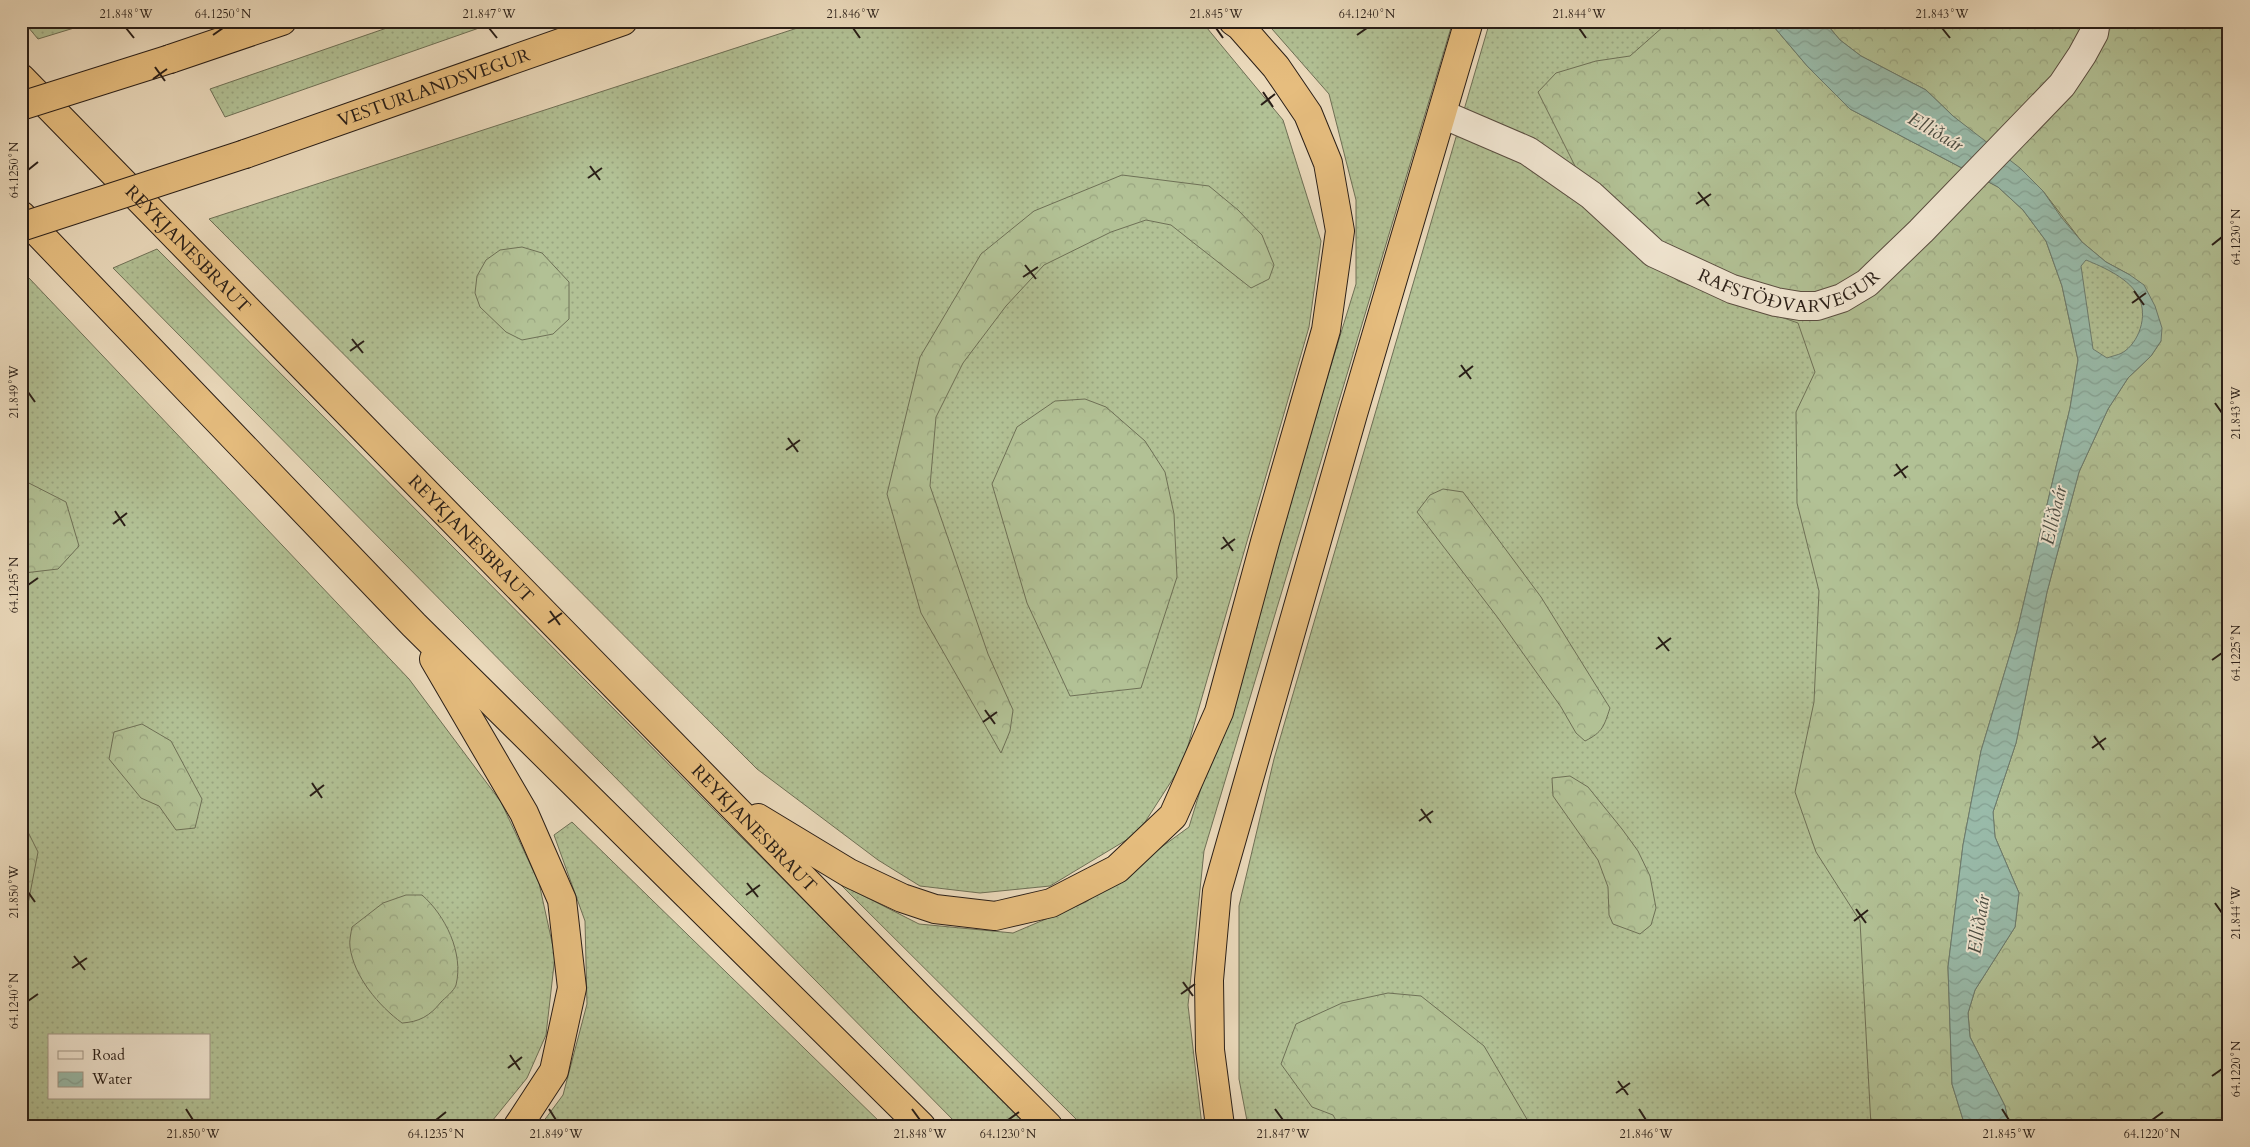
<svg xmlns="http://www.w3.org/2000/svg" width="2250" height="1147" font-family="Cardo,serif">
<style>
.grass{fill:url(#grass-dots);stroke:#6e7056;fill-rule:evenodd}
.forest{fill:url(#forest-crowns);stroke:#6e7056}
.water{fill:url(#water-waves);stroke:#6c7c6f;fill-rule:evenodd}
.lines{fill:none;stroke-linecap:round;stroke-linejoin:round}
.minor-casing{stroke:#5a4d40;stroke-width:30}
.highway-casing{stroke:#291e17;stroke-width:30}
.minor{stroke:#f2e7d3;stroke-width:28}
.highway{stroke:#e6bd7e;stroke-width:28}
.highway-bridge-casing{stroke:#291e17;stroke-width:30;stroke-linecap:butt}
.highway-bridge{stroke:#e6bd7e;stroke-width:28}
.ticks{fill:none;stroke:#291e17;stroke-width:2}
.labels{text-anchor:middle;stroke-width:4;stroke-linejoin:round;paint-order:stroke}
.street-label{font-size:18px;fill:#291e17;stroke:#f2e7d3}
.water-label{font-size:19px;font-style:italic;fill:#4b4d43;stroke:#f2e7d3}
.neatline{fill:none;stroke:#291e17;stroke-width:2}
.ticks-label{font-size:12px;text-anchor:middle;fill:#291e17}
</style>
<defs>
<pattern id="grass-dots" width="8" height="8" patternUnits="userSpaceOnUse" patternTransform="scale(1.25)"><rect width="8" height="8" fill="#b2c195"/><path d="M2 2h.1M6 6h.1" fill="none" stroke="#99a580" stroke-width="1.8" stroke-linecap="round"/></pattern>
<pattern id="forest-crowns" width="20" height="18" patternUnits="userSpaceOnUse" patternTransform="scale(1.25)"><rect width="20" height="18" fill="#b2c195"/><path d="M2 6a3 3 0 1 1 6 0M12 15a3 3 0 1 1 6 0" fill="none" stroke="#99a580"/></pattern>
<pattern id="water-waves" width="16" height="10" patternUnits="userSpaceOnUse" patternTransform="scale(1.25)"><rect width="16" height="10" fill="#9ba"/><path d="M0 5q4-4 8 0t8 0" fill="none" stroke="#84a092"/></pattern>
</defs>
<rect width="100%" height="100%" fill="#ebdabc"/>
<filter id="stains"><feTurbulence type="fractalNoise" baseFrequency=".004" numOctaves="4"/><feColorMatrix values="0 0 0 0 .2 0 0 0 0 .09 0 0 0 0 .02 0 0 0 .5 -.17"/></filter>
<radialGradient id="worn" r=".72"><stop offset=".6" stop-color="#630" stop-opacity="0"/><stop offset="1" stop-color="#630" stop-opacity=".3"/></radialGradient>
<g class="grass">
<path d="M23,21H97L38,39Z"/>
<path d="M407,21H499L225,117L210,89Z"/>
<path d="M819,21H1192L1207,28L1283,120L1321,241L1309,327L1183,763L1138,833L1050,886L980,893L920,886L878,860L757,769L209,219Z"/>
<path d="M1265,21H1453L1204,851L1188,1005L1202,1126H1083L840,884L919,924L1013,933L1086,902L1189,827L1356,284V200L1329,94Z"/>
<path d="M1490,21H2229V1126H1248L1239,1079V906L1274,759Z"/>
<path d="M157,249L1028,1126H959L113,268Z"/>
<path d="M29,278L409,679L501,802L539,883L555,956L546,1035L527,1078L488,1126H21V280ZM49,1036H209V1098H49Z"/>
<path d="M572,822L884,1126H540L563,1095L587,1004L585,921L554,835Z"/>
</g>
<g class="forest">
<path d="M1663,21H1769L1808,67L1850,109L1998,187L2023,210L2046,241L2062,286L2078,360L2070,408L2017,631L1981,751L1963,845L1948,967L1952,1084L1965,1126H1871L1860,921L1816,852L1795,792L1814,702L1819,591L1797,503L1796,412L1815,372L1798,323L1678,281L1600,216L1538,92L1556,73L1596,61L1630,56L1664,26Z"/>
<path d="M1824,21H2229V1126H2009L2005,1106L1970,1037L1968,1013L1975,990L2015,927L2019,893L1995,837L1993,812L2016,743L2047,592L2079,472L2108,409L2128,378L2151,356L2161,341L2130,275L2106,262L2082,242L2043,191L1953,116L1926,90L1861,56L1840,40Z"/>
<path d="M1122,175L1209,186L1238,210L1262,235L1274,265L1269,279L1251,288L1171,225L1146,220L1111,232L1044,265L1006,306L963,363L936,417L930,486L988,654L1013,710L1010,731L1001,753L921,613L887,494L920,357L981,254L1034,211Z"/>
<path d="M522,247L542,253L569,282V319L553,334L522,340L506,332L480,307L475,293L477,276L486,260L500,250Z"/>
<path d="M1085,399L1106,407L1145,441L1165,472L1174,514L1177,577L1141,688L1070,696L1027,603L992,484L1017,427L1055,401Z"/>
<path d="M21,479L66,502L79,546L58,569L24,573L21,571Z"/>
<path d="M1443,489L1463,492L1541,597L1610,708C1604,726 1603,732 1585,741L1576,733L1561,707L1498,618L1417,512L1430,495Z"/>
<path d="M142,724L171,741L202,799L195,828L176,830L159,806L141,798L109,759L114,732Z"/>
<path d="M1570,776L1588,787L1622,829L1638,851L1650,876L1656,908L1651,925L1640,934L1613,924L1609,915L1608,887L1598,860L1553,796L1552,778Z"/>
<path d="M21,818L38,852L28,904L21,907Z"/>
<path d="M406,895H422C445,915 464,953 456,985C454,991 445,998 441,1002C430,1016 419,1022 402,1023C379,1006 354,977 350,947C349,941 351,933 352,927L383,903Z"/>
<path d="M1388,993L1421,996L1484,1046L1528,1121V1126H1339L1333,1115L1312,1107L1281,1064L1296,1024L1342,1003Z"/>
</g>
<path class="water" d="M1769,21H1824L1840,40L1861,56L1926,90L1953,116L2020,168L2043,191L2061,217L2082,242L2106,262L2130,275L2144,285L2155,306L2162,328L2161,341L2151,356L2128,378L2108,409L2079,472L2047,592L2016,743L1993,812L1995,837L2019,893L2015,927L1975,990L1968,1013L1970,1037L2005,1106L2009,1126H1965L1952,1084L1948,967L1963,845L1981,751L2017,631L2070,408L2078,360L2062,286L2046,241L2023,210L1998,187L1850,109L1808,67ZM2086,260C2103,267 2131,279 2139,298C2148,316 2139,343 2122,353C2118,355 2112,356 2107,358L2093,349L2081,266Z"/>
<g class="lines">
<g class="minor-casing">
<g id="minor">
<path id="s1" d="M1442,114L1528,151L1591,195L1654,253L1732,289L1776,302L1800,306H1817L1842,298L1867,283L1921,231L2062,85L2082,55L2094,33L2096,21"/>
</g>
</g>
<g class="highway-casing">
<g id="highway">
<path d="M170,59L282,21"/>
<path id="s2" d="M21,78L923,1001L1048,1126"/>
<path id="s3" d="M245,154L623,21"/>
<path d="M21,215L414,625L921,1126"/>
<path d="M434,659L524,813L562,900L572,988L554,1071L518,1126"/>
<path d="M758,818L849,873L902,898L935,909L995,916L1051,903L1117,869L1173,816L1219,712L1265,542L1326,330L1340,231L1328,163L1308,114L1276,67L1240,26L1233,21"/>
<path d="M1220,1126L1210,1050L1209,980L1217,891L1353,414L1469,21"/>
</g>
</g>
<use href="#minor" class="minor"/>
<use href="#highway" class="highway"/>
<g class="highway-bridge-casing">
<g id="highway-bridge">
<path d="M21,106L170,59"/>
<path d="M21,227L245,154"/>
</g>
</g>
<use href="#highway-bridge" class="highway-bridge"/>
</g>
<path class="ticks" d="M126,28L134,38M489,28L497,38M853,28L860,38M1216,28L1223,38M1579,28L1586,38M1942,28L1950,38M213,35L223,28M1357,35L1367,28M155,67L165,81M153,79L167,69M1263,92L1273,107M1261,105L1275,94M590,166L600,180M28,170L38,162M588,178L602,168M1698,192L1709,206M1696,204L1711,194M2212,245L2222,237M1025,265L1036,279M1023,277L1038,267M2134,291L2144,305M2132,303L2146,293M352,339L363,353M350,351L364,341M1461,365L1471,379M1459,377L1473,366M28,392L35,402M2215,403L2222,413M788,438L798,452M786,450L800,440M1896,464L1906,478M1894,476L1908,466M115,511L125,526M113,524L127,513M1223,537L1233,551M1221,549L1235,539M28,585L38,578M550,611L560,625M548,623L562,613M1658,637L1669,651M1656,649L1671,638M2212,660L2222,653M985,710L995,724M983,722L997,712M2094,736L2104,750M2092,748L2106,738M312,783L322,798M310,796L324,785M1421,809L1431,823M1419,821L1433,811M747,883L758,897M28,892L35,902M746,895L760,885M2215,903L2222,913M1856,909L1866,923M1854,921L1868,910M74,956L85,970M72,968L87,958M1183,982L1193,996M1181,994L1195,984M28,1001L38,994M510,1055L520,1070M508,1068L522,1057M2212,1076L2222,1069M1618,1081L1628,1095M1616,1093L1630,1083M186,1109L193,1120M549,1109L556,1120M912,1109L920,1120M1275,1109L1283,1120M1639,1109L1646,1120M2002,1109L2009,1120M436,1120L446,1112M1008,1120L1019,1112M2152,1120L2163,1112"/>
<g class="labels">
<g class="street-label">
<text dy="6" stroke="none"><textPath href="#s3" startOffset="200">VESTURLANDSVEGUR</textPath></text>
<text dy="6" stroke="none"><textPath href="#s2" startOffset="239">REYKJANESBRAUT</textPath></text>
<text dy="6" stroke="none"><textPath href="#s1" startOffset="402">RAFSTÖÐVARVEGUR</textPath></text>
<text dy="6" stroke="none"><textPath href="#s2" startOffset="644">REYKJANESBRAUT</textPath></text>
<text dy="6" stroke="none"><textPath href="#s2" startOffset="1049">REYKJANESBRAUT</textPath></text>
</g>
<g class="water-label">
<text transform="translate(1936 131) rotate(30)" y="7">Elliðaár</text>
<text transform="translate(2053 515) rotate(-77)" y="7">Elliðaár</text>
<text transform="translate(1978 924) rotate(-81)" y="7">Elliðaár</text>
</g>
</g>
<rect width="2250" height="1147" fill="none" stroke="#ebdabc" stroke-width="55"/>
<rect x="48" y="1034" width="162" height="65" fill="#f2e7d3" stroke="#a29788"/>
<rect x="58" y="1051" width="25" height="8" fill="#f2e7d3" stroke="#a29788"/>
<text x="92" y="1060" font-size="15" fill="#291e17">Road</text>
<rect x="58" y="1072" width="25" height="15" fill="url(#water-waves)" stroke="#a29788"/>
<text x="92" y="1084" font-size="15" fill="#291e17">Water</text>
<rect x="28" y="28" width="2194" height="1092" class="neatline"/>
<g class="ticks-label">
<text x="126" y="18">21.848°W</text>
<text x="223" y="18">64.1250°N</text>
<text x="489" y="18">21.847°W</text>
<text x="853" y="18">21.846°W</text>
<text x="1216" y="18">21.845°W</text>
<text x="1367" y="18">64.1240°N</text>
<text x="1579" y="18">21.844°W</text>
<text x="1942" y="18">21.843°W</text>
<text transform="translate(14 170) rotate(-90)" y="4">64.1250°N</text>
<text transform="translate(2236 237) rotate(-90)" y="4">64.1230°N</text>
<text transform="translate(14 392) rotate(-90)" y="4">21.849°W</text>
<text transform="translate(2236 413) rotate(-90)" y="4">21.843°W</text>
<text transform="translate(14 585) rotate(-90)" y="4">64.1245°N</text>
<text transform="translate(2236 653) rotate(-90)" y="4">64.1225°N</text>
<text transform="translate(14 892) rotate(-90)" y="4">21.850°W</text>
<text transform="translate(2236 913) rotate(-90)" y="4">21.844°W</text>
<text transform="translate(14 1001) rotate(-90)" y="4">64.1240°N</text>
<text transform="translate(2236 1069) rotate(-90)" y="4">64.1220°N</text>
<text x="193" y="1138">21.850°W</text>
<text x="436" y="1138">64.1235°N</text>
<text x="556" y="1138">21.849°W</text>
<text x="920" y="1138">21.848°W</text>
<text x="1008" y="1138">64.1230°N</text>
<text x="1283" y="1138">21.847°W</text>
<text x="1646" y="1138">21.846°W</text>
<text x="2009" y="1138">21.845°W</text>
<text x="2152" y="1138">64.1220°N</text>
</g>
<rect width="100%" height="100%" filter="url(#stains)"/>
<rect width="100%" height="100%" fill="url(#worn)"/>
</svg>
